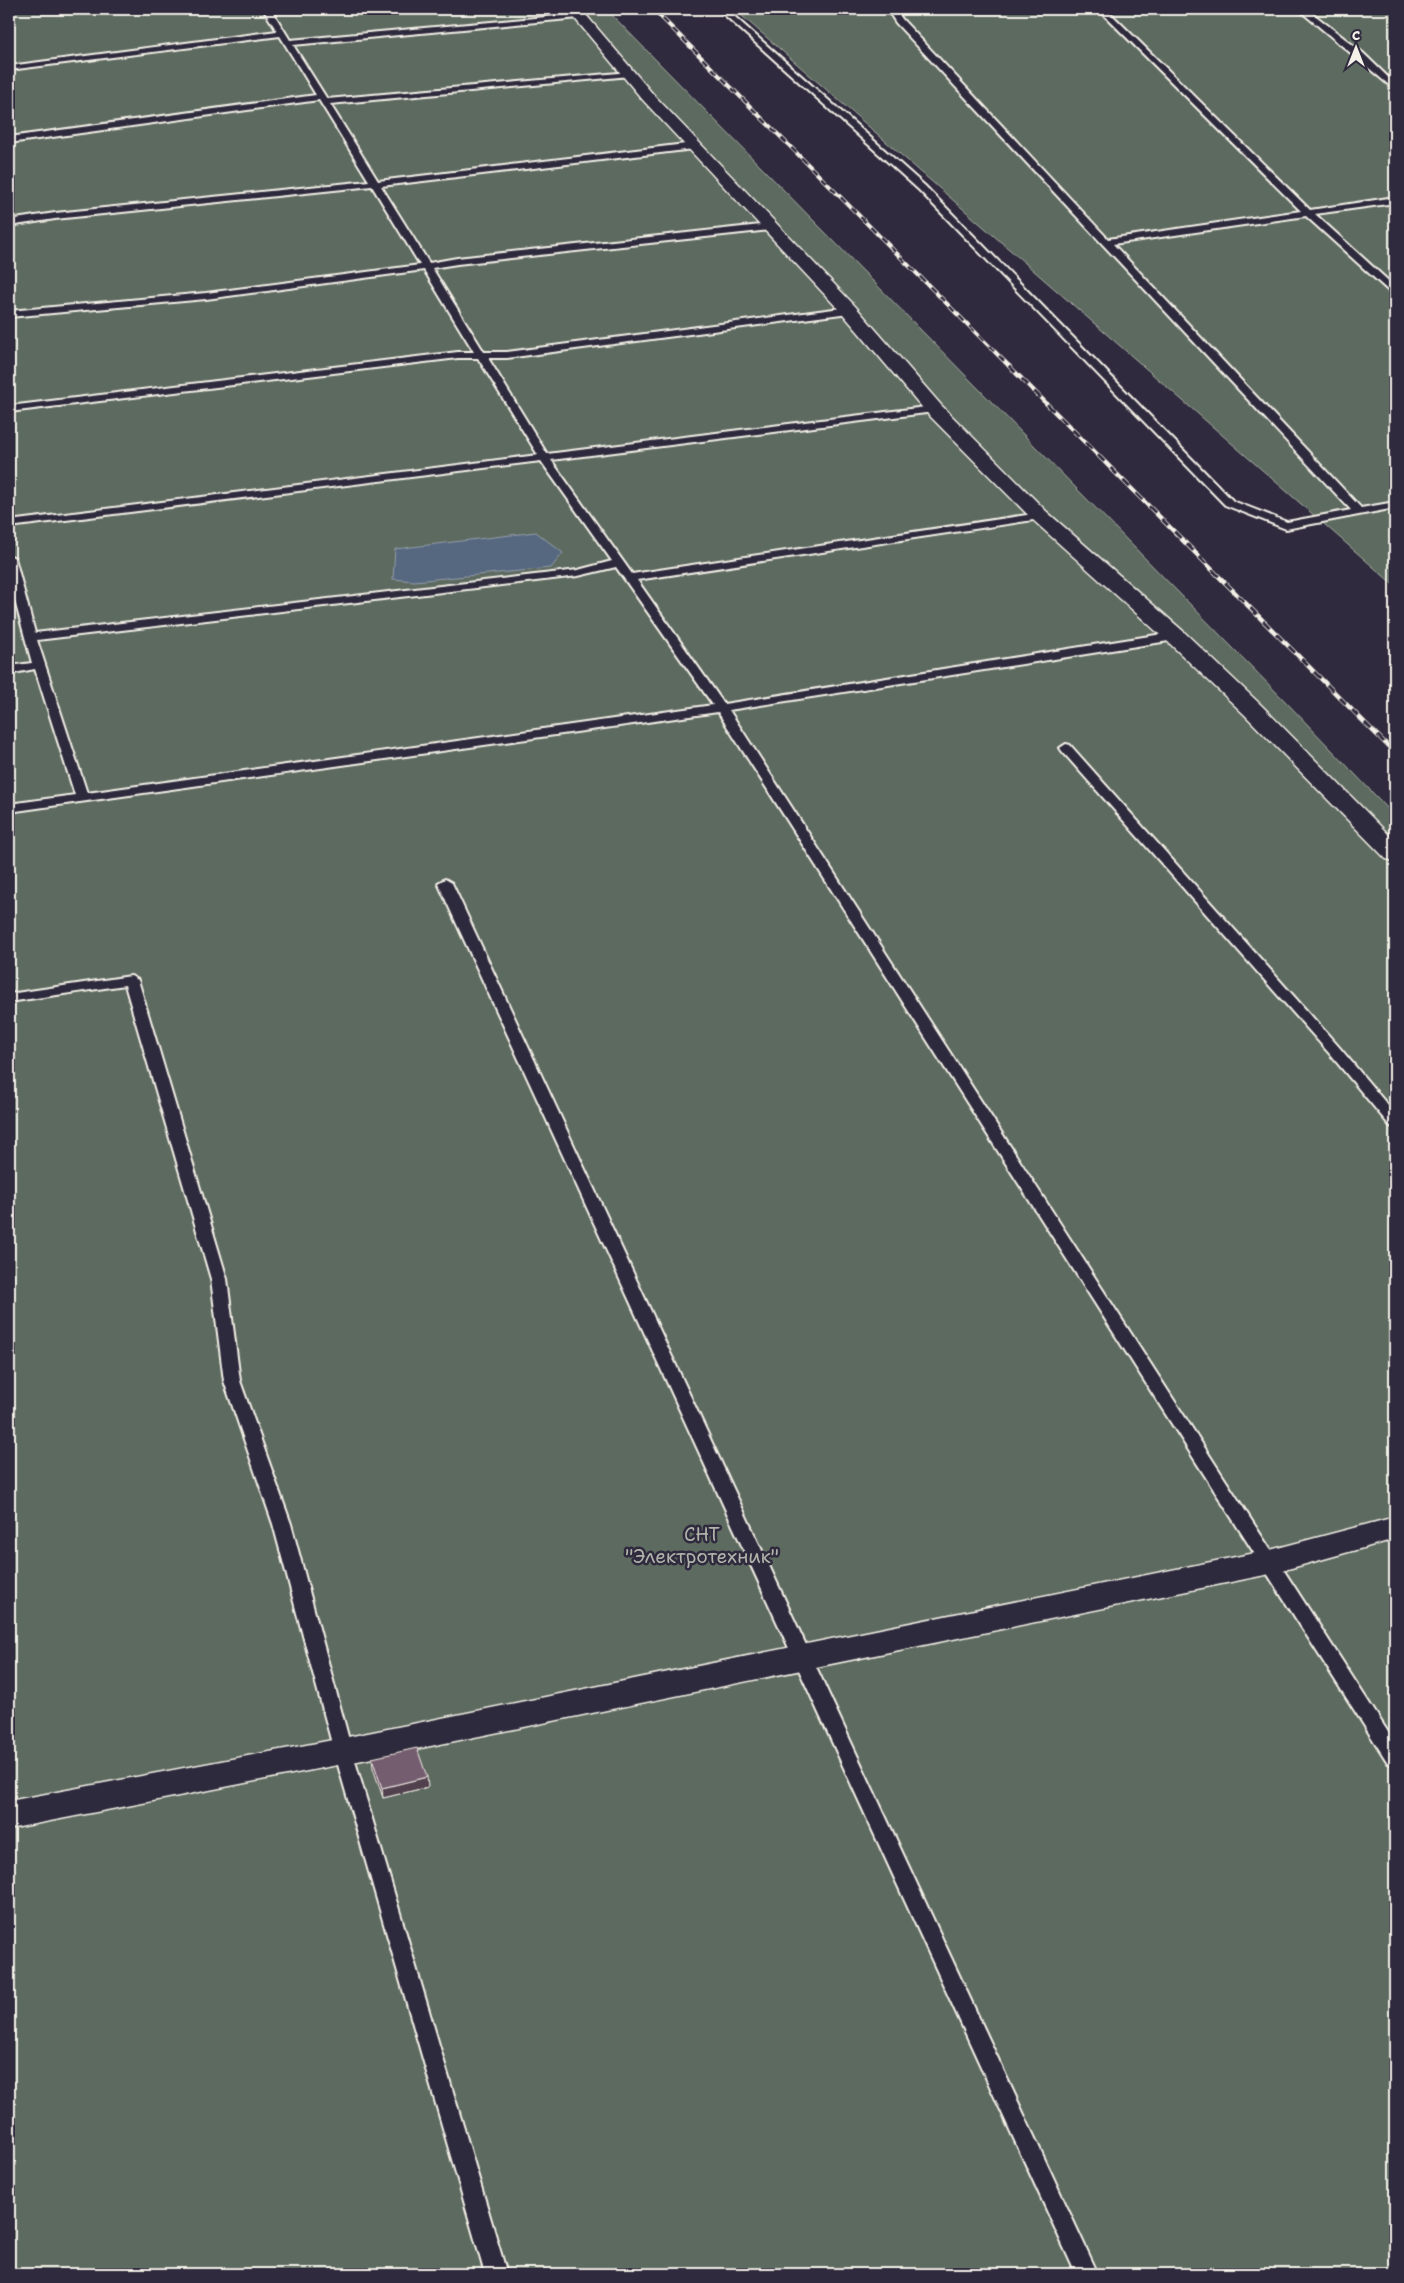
<svg xmlns="http://www.w3.org/2000/svg" width="1404" height="2283" font-family="'Shantell Sans',sans-serif">
<style>
.green{fill:#5d6a60;stroke:#a8aea4}
.water{fill:#556780;stroke:#959eaa}
.lines{fill:none;stroke-linecap:round;stroke-linejoin:round}
.lane-casing{stroke:#f4f1e8;stroke-width:4}
.street-casing{stroke:#f4f1e8;stroke-width:3}
.lane{fill:#2f2a3d;fill-rule:evenodd}
.street{fill:#2f2a3d;fill-rule:evenodd}
.rail-far1-casing{stroke:#f4f1e8;stroke-width:4}
.rail-casing{stroke:#f4f1e8;stroke-width:4.5}
.rail-far1{stroke:#2f2a3d;stroke-width:2.5;stroke-dasharray:7;stroke-linecap:butt}
.rail{stroke:#2f2a3d;stroke-width:3;stroke-dasharray:9;stroke-linecap:butt}
.wall{fill:#645060;stroke:#f4f1e8}
.shaded-wall{fill:#51414e;stroke:#f4f1e8}
.building{fill:#745d70;stroke:#f4f1e8}
.labels{text-anchor:middle;stroke-width:5;stroke-linejoin:round;paint-order:stroke}
.park-label{font-size:19px;fill:#b0b4ab;stroke:#2f2a3d}
</style>
<rect width="100%" height="100%" fill="#2f2a3d"/>
<filter id="ink" filterUnits="userSpaceOnUse"><feTurbulence type="fractalNoise" baseFrequency=".02" numOctaves="2"/><feDisplacementMap in="SourceGraphic" scale="10" xChannelSelector="R" yChannelSelector="G"/><feConvolveMatrix kernelMatrix="1 2 1 2 8 2 1 2 1" color-interpolation-filters="sRGB"/></filter>
<g filter="url(#ink)">
<g class="green">
<path d="M9,9H606L1286,702L1395,816V2274H9Z"/>
<path d="M734,9H1395V586Z"/>
</g>
<path class="water" d="M536,532L563,553L551,568L414,581L393,579L395,549Z"/>
<g class="lines">
<g class="lane-casing">
<g id="lane">
<path d="M263,9H271L290,40L579,14L583,16L579,18L293,45L327,99L630,72L634,74L630,76L330,104L378,181L694,143L698,146L694,149L381,186L429,263L457,258L770,224L775,227L770,230L457,264L432,268L484,352H507L849,307L854,310L849,313L507,358H488L547,454L934,406L939,409L934,412L551,460L632,574L1040,513L1046,516L1040,519L637,580L724,704L1175,632L1181,636L1175,640L729,710L1395,1743V1765L1388,1763L718,712L9,812V804L75,795L35,669L9,674V666L32,663L9,579V555L15,558L35,633L578,570L612,561L541,461L9,527V521L538,455L478,358H458L9,412V406L458,352H474L424,270L206,299L9,317V311L206,293L420,265L372,186L55,219L9,226V220L55,213L369,181L319,100L9,143V137L316,95L280,36L9,70V66L277,31ZM616,567L713,705L87,793L37,640L578,576Z"/>
<path d="M718,9H726L925,186L1233,501L1287,522L1351,510L896,23L887,9H895L902,19L1108,239L1301,211L1098,9H1106L1310,210L1395,197V203L1315,214L1395,287V295L1392,294L1306,216L1113,244L1361,508L1395,502V508L1286,529L1225,505L919,190Z"/>
<path d="M1298,9H1307L1363,53L1395,84V90Z"/>
<path d="M1066,744L1070,745L1339,1047L1395,1114V1127L1390,1126L1329,1053L1062,751L1060,748Z"/>
<path d="M445,879L452,883L1098,2274H1076L438,883Z"/>
<path d="M131,976L138,980L227,1279L240,1381L291,1524L352,1751L507,2274H485L334,1751L273,1524L224,1381L211,1279L125,985L9,1002V994Z"/>
</g>
</g>
<g class="street-casing">
<g id="street">
<path d="M567,9H581L652,93L855,306L941,405L1047,512L1183,631L1261,705L1395,841V861L1386,859L1245,715L1167,641L1033,520L927,413L843,314L642,99Z"/>
<path d="M1395,1517V1539L1270,1574L343,1764L9,1829V1801L343,1738L1270,1550Z"/>
</g>
</g>
<use href="#lane" class="lane"/>
<use href="#street" class="street"/>
<g class="rail-far1-casing">
<path id="rail-far1" d="M653,9L1010,367"/>
</g>
<g class="rail-casing">
<path id="rail" d="M1009,366L1395,753"/>
</g>
<use href="#rail-far1" class="rail-far1"/>
<use href="#rail" class="rail"/>
</g>
<path class="wall" d="M372,1758L428,1787L383,1798L373,1768Z"/>
<path class="shaded-wall" d="M427,1777L428,1787L383,1798L382,1788Z"/>
<path class="building" d="M417,1748L427,1777L382,1788L372,1758Z"/>
</g>
<g class="labels">
<g class="park-label">
<text x="702" y="1541">СНТ<tspan x="702" dy="22">"Электротехник"</tspan></text>
</g>
</g>
<rect width="1404" height="2283" fill="none" stroke="#2f2a3d" stroke-width="30"/>
<rect x="15" y="15" width="1374" height="2253" fill="none" stroke="#f4f1e8" stroke-width="2" filter="url(#ink)"/>
<g transform="translate(1356 48)" stroke="#2f2a3d" stroke-width="4" paint-order="stroke">
<path d="M0-4L9 19L0 12L-9 19Z" fill="#f4f1e8"/>
<text y="-8" font-size="14" font-weight="bold" text-anchor="middle" fill="#f4f1e8">С</text>
</g>
</svg>
